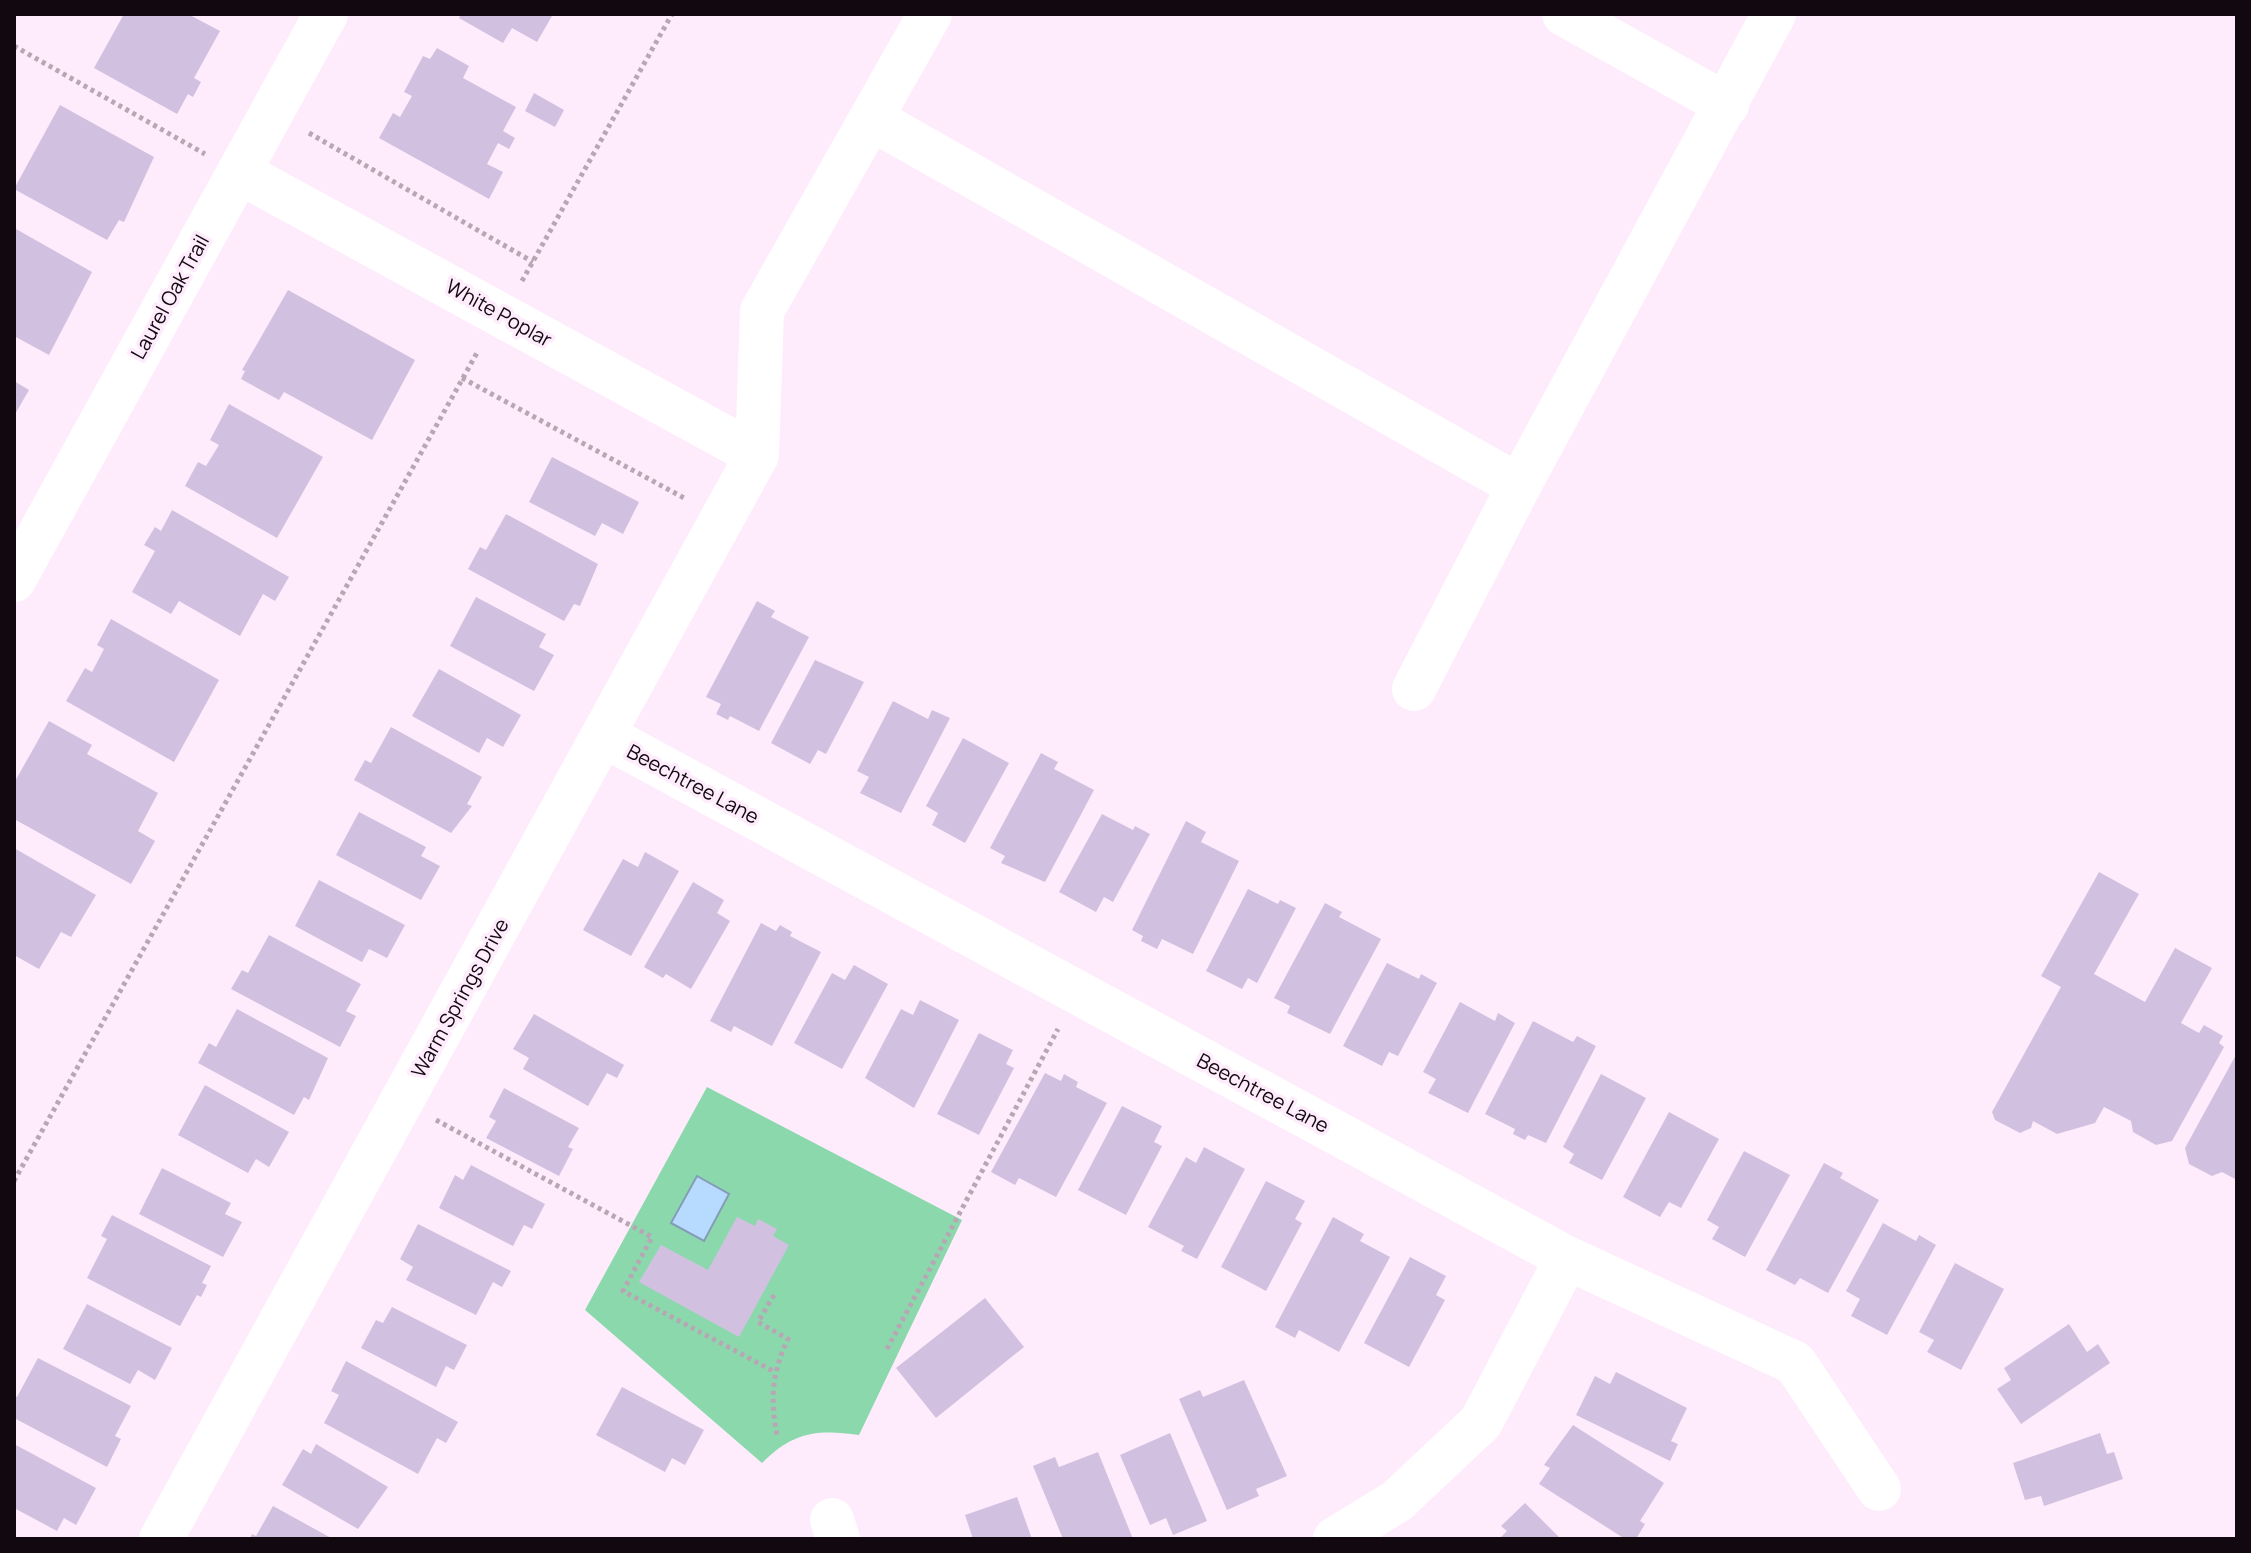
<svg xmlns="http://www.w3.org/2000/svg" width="2251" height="1553" font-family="Manrope,sans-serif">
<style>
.green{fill:#8cd8ad}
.water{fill:#b7dbfe;stroke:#859cb7;stroke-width:2}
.building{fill:#d2c0e0}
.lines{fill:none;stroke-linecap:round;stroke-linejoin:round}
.path{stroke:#b7a7b5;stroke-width:5;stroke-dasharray:4 4;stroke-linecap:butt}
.minor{stroke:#fff;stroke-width:44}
.labels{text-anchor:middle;stroke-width:7;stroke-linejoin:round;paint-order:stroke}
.street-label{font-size:20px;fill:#110810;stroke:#feecfc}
</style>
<rect width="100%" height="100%" fill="#feecfc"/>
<path class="green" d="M707,1087L962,1220L859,1435C817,1429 793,1432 762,1463L585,1310Z"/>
<path class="water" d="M697,1176L729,1194L704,1241L671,1223Z"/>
<g class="building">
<path d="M124,14H188L220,31L194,78L201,82L193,97L188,94L177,114L94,68Z"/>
<path d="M461,14H548L552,16L537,42L512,28L503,43L459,18Z"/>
<path d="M437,48L469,66L463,78L516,107L503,131L515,138L509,149L498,143L487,164L503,172L489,199L379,138L393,113L400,117L412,96L404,92L423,56L430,59Z"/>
<path d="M534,93L564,110L555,127L525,111Z"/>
<path d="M60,105L154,157L124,222L119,220L107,240L14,189Z"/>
<path d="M16,229L92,272L49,355L14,336Z"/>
<path d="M288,290L415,360L372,440L284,392L279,400L241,379L245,371L242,370Z"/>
<path d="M14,381L29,390L14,416Z"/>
<path d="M229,404L323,457L277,538L185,486L198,462L206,466L219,445L210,440Z"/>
<path d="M552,457L639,502L623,534L602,523L595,536L529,502Z"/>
<path d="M172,510L289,577L275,601L263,594L240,636L179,601L171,614L132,592L155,551L144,545L155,527L161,531Z"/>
<path d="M506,514L598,564L580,606L574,604L564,621L468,569L480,547L486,550Z"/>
<path d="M476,597L546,634L539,647L554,655L534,691L450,646Z"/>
<path d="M757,601L775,611L771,617L809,637L759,731L730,716L728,720L716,714L721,704L706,697Z"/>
<path d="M111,619L219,680L174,762L66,701L85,668L92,672L104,649L97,645Z"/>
<path d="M815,660L864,682L826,754L818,750L810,764L771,743Z"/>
<path d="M439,669L521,715L503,747L487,738L479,753L412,716Z"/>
<path d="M893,701L928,719L932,710L950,718L901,813L860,793L869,777L857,771Z"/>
<path d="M49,721L92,745L87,754L158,793L138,831L155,841L131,884L14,819V783Z"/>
<path d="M391,727L482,777L467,804L472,806L451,833L354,780L365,760L371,763Z"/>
<path d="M963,738L1009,763L965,843L932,825L938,813L926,806Z"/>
<path d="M1041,753L1058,762L1054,769L1094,790L1045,882L1001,863L1005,856L990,848Z"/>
<path d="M359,812L426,847L421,856L440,866L421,900L336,855Z"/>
<path d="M1102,814L1133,830L1135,826L1150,834L1113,902L1104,897L1096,912L1059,892Z"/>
<path d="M1186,821L1206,832L1201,842L1239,861L1193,954L1162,939L1157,949L1141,941L1143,936L1132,930Z"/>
<path d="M14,848L96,895L71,937L61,932L39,969L14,955Z"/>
<path d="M645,852L679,871L631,956L583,930L623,859L638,867Z"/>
<path d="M2099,872L2139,894L2094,974L2145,1002L2175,948L2212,968L2181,1023L2199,1033L2204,1025L2223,1036L2219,1043L2224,1047L2172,1141L2156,1145L2133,1132L2131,1121L2104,1107L2095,1123L2057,1134L2033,1121L2031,1128L2020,1133L1995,1120L1992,1112L2061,987L2041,976Z"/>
<path d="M319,880L405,925L387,958L369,949L362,962L295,926Z"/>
<path d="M693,882L724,900L717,913L730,921L691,989L666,974L663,978L644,967Z"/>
<path d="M1248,889L1278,904L1280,900L1296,908L1257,983L1248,978L1242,989L1206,971Z"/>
<path d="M1325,903L1342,912L1339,917L1381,939L1330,1034L1287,1013L1290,1006L1274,998Z"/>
<path d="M761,923L776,931L780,925L792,932L790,936L821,952L772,1046L734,1026L731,1032L710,1021Z"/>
<path d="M269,935L361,984L346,1011L356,1016L340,1047L231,989L242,970L248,973Z"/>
<path d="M1387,963L1419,979L1421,974L1437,983L1398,1056L1389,1052L1382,1066L1343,1046Z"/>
<path d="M854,965L888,984L842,1069L794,1043L832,973L845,980Z"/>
<path d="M920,1000L959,1020L914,1108L865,1078L901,1009L913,1015Z"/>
<path d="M1460,1002L1495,1021L1498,1013L1515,1023L1468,1113L1428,1093L1436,1079L1423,1072Z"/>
<path d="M237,1009L328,1058L309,1100L304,1097L294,1115L198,1063L209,1043L216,1047Z"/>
<path d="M534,1014L624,1065L617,1078L607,1073L588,1106L523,1069L529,1058L513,1049Z"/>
<path d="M1533,1021L1573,1042L1577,1036L1596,1046L1546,1143L1528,1135L1525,1140L1513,1134L1515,1129L1485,1114Z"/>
<path d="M979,1033L1013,1050L1006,1064L1014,1068L979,1135L937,1114Z"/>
<path d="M2237,1053V1180L2222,1172L2212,1176L2189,1164L2185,1148Z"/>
<path d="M1045,1073L1061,1081L1064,1074L1078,1082L1076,1087L1107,1103L1056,1197L1019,1178L1015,1185L991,1172Z"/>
<path d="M1601,1074L1646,1098L1602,1180L1569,1163L1574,1154L1563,1147Z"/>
<path d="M205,1085L289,1132L269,1167L256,1159L248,1173L178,1135Z"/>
<path d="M504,1088L579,1128L568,1147L573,1149L559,1176L486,1138L496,1121L489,1117Z"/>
<path d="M1122,1106L1162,1126L1154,1142L1162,1146L1126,1215L1078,1190Z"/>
<path d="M1669,1112L1719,1139L1681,1208L1669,1202L1660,1217L1623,1197Z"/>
<path d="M1204,1147L1245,1169L1197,1259L1181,1251L1184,1246L1148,1227L1186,1157L1196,1163Z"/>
<path d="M1744,1151L1790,1175L1745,1257L1712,1239L1719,1227L1707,1220Z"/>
<path d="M1824,1163L1843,1173L1840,1178L1879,1200L1828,1293L1800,1278L1795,1285L1766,1270Z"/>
<path d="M471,1165L545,1204L532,1229L524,1225L513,1246L439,1208L455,1175L463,1180Z"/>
<path d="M162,1168L231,1203L225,1214L242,1222L223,1257L139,1214Z"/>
<path d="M1266,1181L1305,1201L1295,1219L1302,1223L1266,1291L1221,1267Z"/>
<path d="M112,1215L211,1266L202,1283L207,1285L201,1297L197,1295L180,1326L87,1278L107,1239L101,1236Z"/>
<path d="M737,1217L755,1226L758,1219L777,1229L773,1236L789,1245L739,1337L639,1282L661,1245L708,1270Z"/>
<path d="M1333,1217L1364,1234L1360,1241L1390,1257L1339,1352L1299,1330L1295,1338L1275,1327Z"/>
<path d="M1883,1223L1916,1241L1919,1235L1936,1245L1887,1335L1851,1316L1860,1299L1846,1291Z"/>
<path d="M418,1224L511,1271L502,1287L493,1282L476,1315L406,1280L413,1267L400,1259Z"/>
<path d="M1410,1257L1446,1276L1436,1295L1445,1300L1409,1367L1364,1343Z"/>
<path d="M1955,1263L2004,1289L1961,1370L1927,1352L1934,1340L1919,1332Z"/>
<path d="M985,1298L1024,1347L936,1418L896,1368Z"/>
<path d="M87,1304L172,1348L155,1380L138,1370L130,1384L63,1349Z"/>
<path d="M392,1307L467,1345L454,1370L446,1366L436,1387L361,1348L376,1320L383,1323Z"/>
<path d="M2069,1324L2087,1352L2098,1344L2110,1363L2021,1424L1997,1389L2011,1380L2004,1368Z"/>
<path d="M38,1358L131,1406L115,1436L121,1439L107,1467L14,1418V1395L17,1397Z"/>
<path d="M346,1361L458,1422L446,1443L437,1438L418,1474L324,1423L339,1395L331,1391Z"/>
<path d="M1616,1372L1687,1408L1671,1441L1678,1444L1670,1461L1576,1415L1595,1376L1610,1384Z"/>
<path d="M1244,1380L1287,1476L1256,1489L1259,1496L1227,1510L1179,1399L1200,1390L1203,1397Z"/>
<path d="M622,1387L704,1430L685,1465L672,1458L665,1472L596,1435Z"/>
<path d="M1573,1425L1664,1483L1640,1521L1645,1524L1636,1539H1625L1539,1484L1550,1468L1544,1465Z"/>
<path d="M1170,1433L1207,1521L1173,1535L1166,1518L1150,1525L1120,1455Z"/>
<path d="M2100,1433L2107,1454L2114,1452L2123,1479L2044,1506L2041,1496L2025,1500L2013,1463Z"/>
<path d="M14,1444L96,1488L76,1525L64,1518L57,1531L14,1508Z"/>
<path d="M316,1444L388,1487L358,1529L282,1485L303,1449L311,1454Z"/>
<path d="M1098,1452L1133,1539H1063L1033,1466L1055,1457L1059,1467Z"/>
<path d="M1017,1497L1032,1539H973L965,1515Z"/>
<path d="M1525,1503L1561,1539H1499L1507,1531L1501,1526Z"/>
<path d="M273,1506L333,1539H250L252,1534L256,1536Z"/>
</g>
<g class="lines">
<g class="path">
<path d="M14,46L205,154"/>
<path d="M309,133L533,262"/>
<path d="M522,281L672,14"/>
<path d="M462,378L686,499"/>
<path d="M436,1120L652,1237L623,1291L775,1372"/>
<path d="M14,1181L478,351"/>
<path d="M774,1295L758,1322L788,1339C772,1372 770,1399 777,1435"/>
<path d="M887,1349L1058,1029"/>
</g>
<g class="minor">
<path d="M1564,14L1727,105"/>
<path d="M872,119L1519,486"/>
<path d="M239,172L757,455"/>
<path d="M14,580L326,14"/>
<path d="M1414,689L1519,486L1774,14"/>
<path d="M605,736L1567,1258L1795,1363L1879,1489"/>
<path d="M832,1520L838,1539"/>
<path d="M161,1539L757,455L762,311L930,14"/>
<path d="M1335,1539L1397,1501L1481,1422L1567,1258"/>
</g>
</g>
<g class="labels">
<g class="street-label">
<text transform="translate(170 297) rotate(-61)" y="7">Laurel Oak Trail</text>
<text transform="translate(499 313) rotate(29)" y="7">White Poplar</text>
<text transform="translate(693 784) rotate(28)" y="7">Beechtree Lane</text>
<text transform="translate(460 998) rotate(-61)" y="7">Warm Springs Drive</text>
<text transform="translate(1263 1093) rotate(28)" y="7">Beechtree Lane</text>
</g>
</g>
<rect width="2251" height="1553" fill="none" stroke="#110810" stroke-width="32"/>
</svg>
